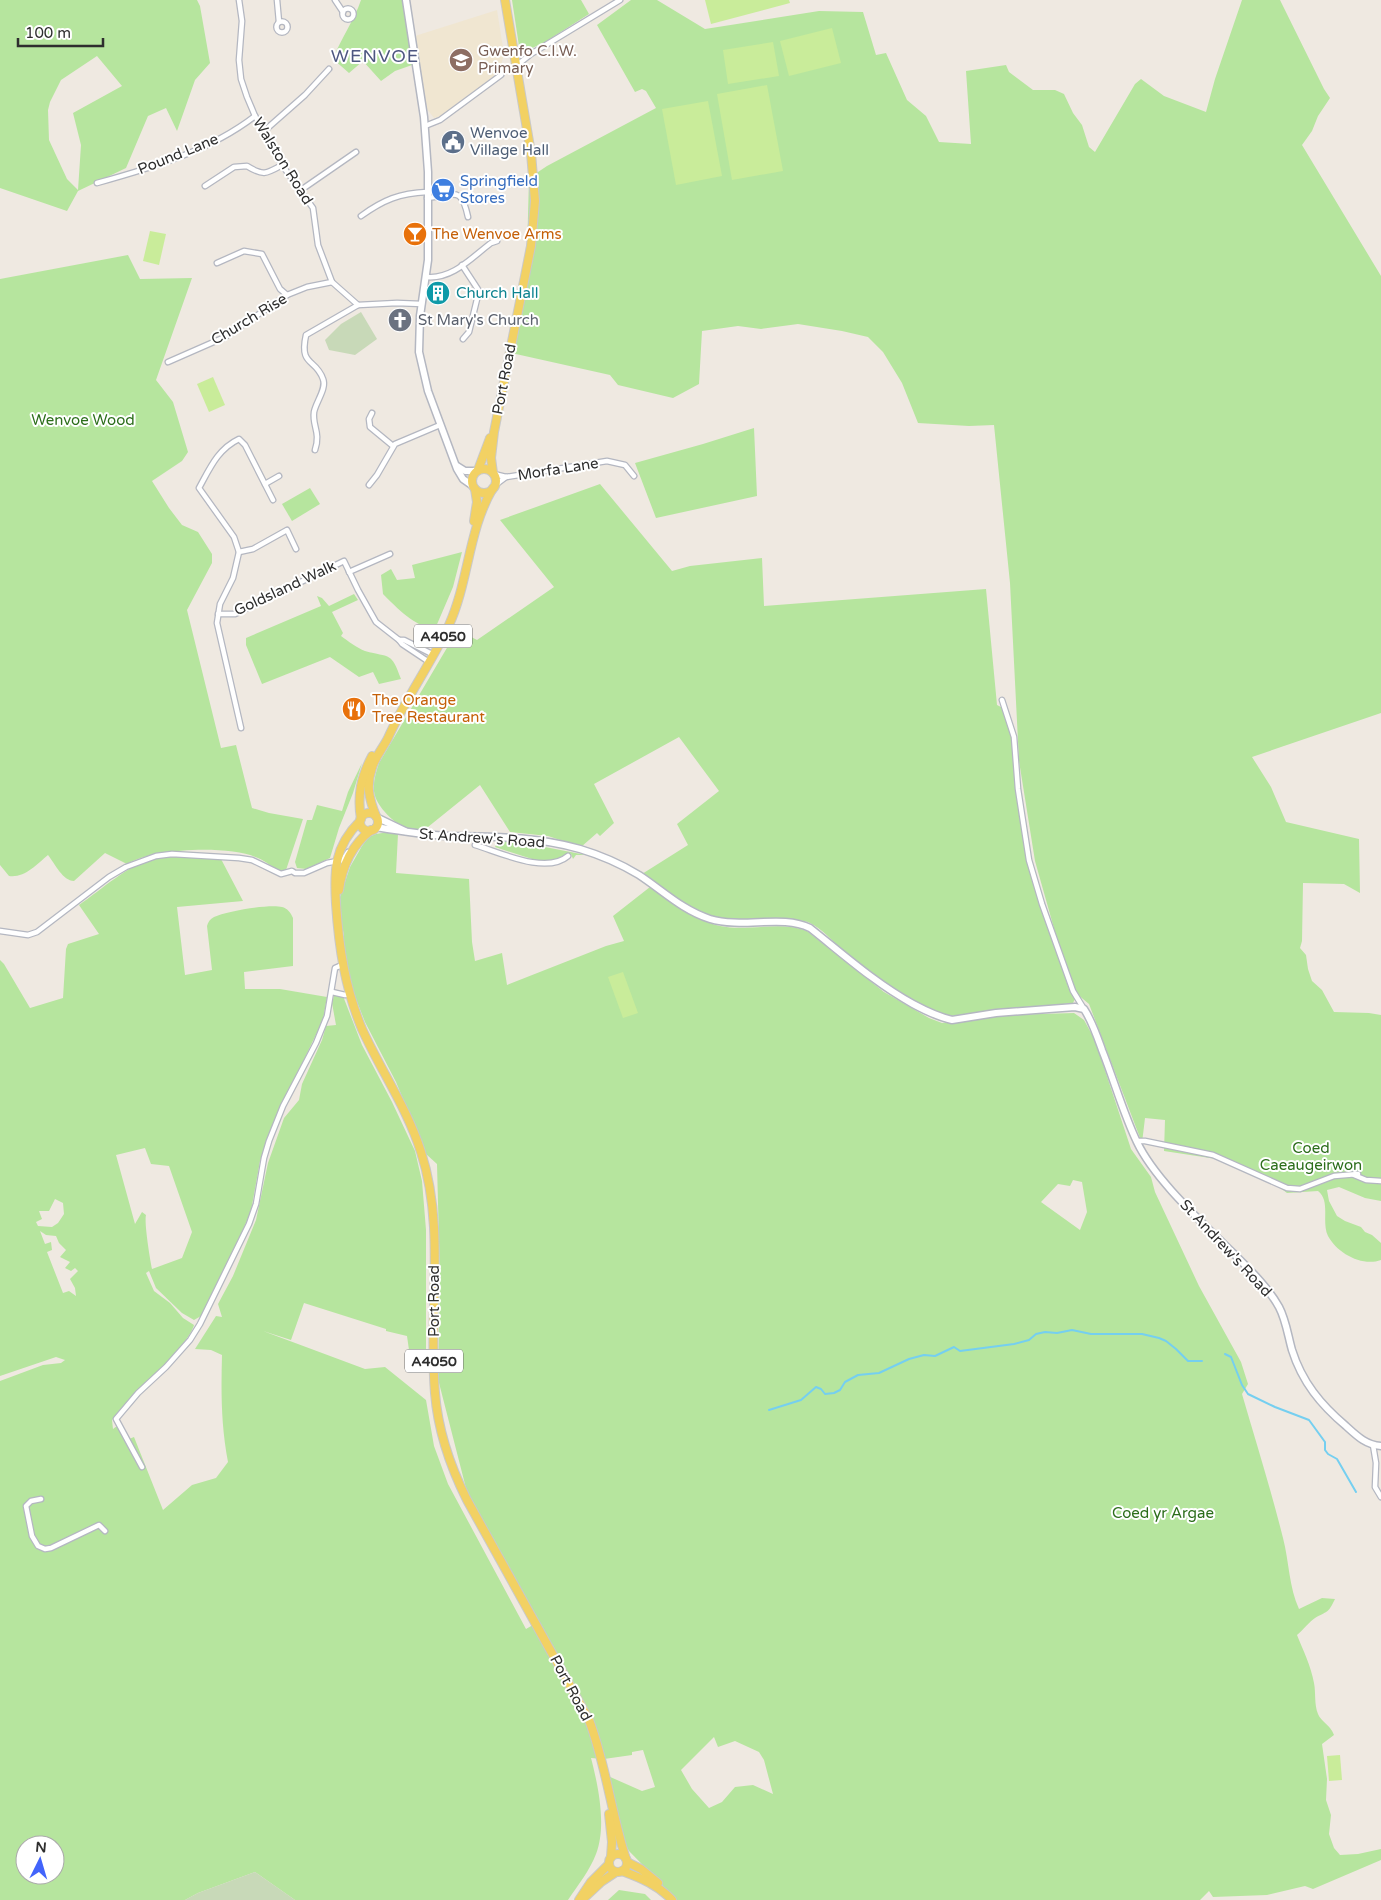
<svg xmlns="http://www.w3.org/2000/svg" width="1381" height="1900" font-family="'Varela Round',sans-serif">
<style>
.education{fill:#f0e6d1}
.green{fill:#b6e59e;fill-rule:evenodd}
.cemetery{fill:#c8d9b8}
.pitch{fill:#c9ec9a}
.lines{fill:none;stroke-linecap:round;stroke-linejoin:round}
.stream{stroke:#75cff0;stroke-width:2}
.street-casing{stroke:#b4b7c1;stroke-width:7}
.secondary-casing{stroke:#b4b7c1;stroke-width:9}
.primary-casing{stroke:#c9c9c9;stroke-width:10}
.street{stroke:#fff;stroke-width:4.5}
.secondary{stroke:#fff;stroke-width:6}
.primary{stroke:#f2d163;stroke-width:8}
.labels{text-anchor:middle;stroke-width:4;stroke-linejoin:round;paint-order:stroke}
.shield{fill:#fff;stroke:#6d6d6d;stroke-width:1}
.shield-label{font-size:14px;font-weight:bold;fill:#2e2e2e}
.education-label{font-size:15px;fill:#785e54;stroke:#fff;text-anchor:start}
.service-label{font-size:15px;fill:#4e5e75;stroke:#fff;text-anchor:start}
.street-label{font-size:15px;fill:#2e2e2e;stroke:#fff}
.shop-label{font-size:15px;fill:#366cbe;stroke:#fff;text-anchor:start}
.food-label{font-size:15px;fill:#c56008;stroke:#fff;text-anchor:start}
.culture-label{font-size:15px;fill:#0d838f;stroke:#fff;text-anchor:start}
.worship-label{font-size:15px;fill:#5b616d;stroke:#fff;text-anchor:start}
.park-label{font-size:15px;fill:#2c6e1b;stroke:#fff}
.quarter-label{font-size:18px;letter-spacing:1px;fill:#4d5680;stroke:#fff}
</style>
<rect width="100%" height="100%" fill="#efe9e1"/>
<path class="education" d="M497,10L504,54L500,69L497,74L442,116L434,118L427,109L415,36Z"/>
<g class="green">
<path d="M0,0H197L200,6L210,63L195,80L177,131L166,108L148,116L126,168L78,191L67,211L0,188ZM97,56L122,86L73,113L81,145L78,190L67,179L49,140L48,110L50,102L61,80Z"/>
<path d="M361,0H403L412,65L395,71L381,81L363,61L349,73L333,59C341,38 354,21 361,0Z"/>
<path d="M512,0H581L589,14L545,42L526,51L519,46Z"/>
<path d="M631,0H657L705,29L819,11L863,12L876,55L886,53L907,100L926,116L939,142L971,144L966,71L1006,65L1009,72L1033,90H1055L1064,94L1073,113L1082,125L1089,147L1095,152L1135,84L1141,79L1164,96L1206,112L1215,79L1242,0H1280L1324,89L1330,98L1318,116L1312,131L1302,145L1381,276V713L1252,757L1271,787L1286,822L1359,839L1360,893L1344,884L1303,883L1302,941L1300,948L1306,955L1308,969L1312,981L1322,990L1334,1012L1369,1013L1381,1015V1201L1365,1198L1339,1187L1327,1190L1329,1201L1337,1216L1345,1221L1361,1227L1365,1232L1372,1235L1381,1243V1260C1362,1267 1337,1253 1328,1236C1321,1222 1331,1201 1318,1191L1287,1193L1278,1186L1223,1160L1164,1151L1165,1120L1145,1118L1142,1143L1089,1004L1077,994L1059,946L1035,861L1019,761L1010,583L994,425L969,426L918,423L902,383L883,352L868,337L842,331L798,324L761,329L738,326L702,331L699,384L673,398L618,385L610,375L507,352L527,253L529,178L547,166L656,108L646,91L642,89L635,92L597,25Z"/>
<path d="M128,255L140,279L192,278L156,380L173,402L188,452L182,461L152,481L169,508L182,525L198,532L212,554V563L187,610L221,748L236,745L252,808L269,813L303,819L286,870L281,871C273,868 267,862 258,858C229,845 154,848 127,864L105,853L74,881C63,881 55,864 48,855C36,865 25,878 9,876L0,865V279Z"/>
<path d="M754,428L757,496L656,518L635,463L703,444Z"/>
<path d="M600,484L672,571L690,566L762,558L764,606L986,589L997,705L1003,708L1011,733L1018,803L1042,908L1069,989L1075,999L1073,1003L949,1016C915,1007 873,976 846,953C834,943 822,928 808,922C793,917 760,922 743,921C703,921 673,896 642,874L688,845L677,824L719,791L679,737L594,784L614,823L600,836L597,833L581,847L548,836L510,832L480,785L423,831C419,830 415,831 411,830C397,827 375,806 374,791C373,782 376,772 379,763L451,641L456,629L477,640L554,587L500,520Z"/>
<path d="M310,488L320,504L292,521L282,504Z"/>
<path d="M462,552L453,587L435,629C415,627 397,608 383,594L381,575L391,569L397,580L415,578L412,565Z"/>
<path d="M354,594L358,600L332,612L343,633L341,636C348,641 357,648 365,651C390,658 391,651 401,679L379,684L373,672L359,677L330,657L262,684L246,645V638L321,606L317,596L322,598L329,606Z"/>
<path d="M362,763L353,793L339,828L330,858L306,869L297,868L295,862L307,820H312L317,805L342,811L348,792Z"/>
<path d="M388,832L398,834L396,873L469,879L472,942L475,961L502,953L507,985L606,946L624,941L613,916L650,887C672,902 694,920 720,926C749,932 780,920 807,931L884,992L929,1018L942,1023L1004,1015L1074,1013L1084,1020L1095,1040L1131,1149L1151,1177L1155,1192L1199,1286L1241,1362L1248,1384L1242,1394C1256,1442 1271,1490 1283,1538C1289,1561 1289,1588 1299,1609L1322,1598L1335,1599C1328,1614 1327,1611 1315,1618C1310,1621 1303,1630 1297,1635C1303,1650 1311,1666 1314,1683C1316,1693 1314,1704 1318,1714C1321,1722 1330,1724 1334,1735L1322,1744L1327,1779L1326,1800L1331,1815L1329,1834L1334,1848L1340,1855L1358,1854L1381,1849V1860L1313,1889L1305,1886L1267,1895L1213,1897L1209,1891L1200,1900H677L629,1851L623,1839L608,1776L642,1791L655,1787L643,1750L632,1752V1755L604,1759L591,1758C598,1785 607,1826 596,1854C590,1870 578,1885 568,1900H295L255,1872L198,1893L185,1900H0V1381L43,1365L61,1363L65,1360L56,1357L0,1376V960L4,964L30,1008L63,998L66,949L68,944L99,934L79,905C101,890 129,864 155,858C176,852 201,857 221,859L243,901L177,907L185,975L212,970L207,926C208,922 210,919 214,917C227,911 269,904 282,907C287,908 291,913 293,918V966L244,972L245,989H280L327,997L323,1020L275,1120L260,1161L251,1211L230,1260L201,1316L194,1320L182,1313L156,1288L149,1271L146,1273L154,1291L170,1303L183,1318L194,1325C190,1343 129,1405 112,1420L113,1429L117,1426L125,1431L129,1439L134,1437L163,1510L192,1485L216,1478L228,1462C221,1425 221,1392 222,1355L211,1350L195,1349L216,1316L222,1317L218,1304L233,1276L256,1220L268,1163L284,1118L299,1100L302,1084L322,1040L326,1026L336,1025L332,1003L334,996H343L362,1045L392,1102L415,1151L422,1181L426,1230V1352L419,1350L418,1367L405,1363L409,1350L407,1336L386,1331V1329L304,1303L291,1340L263,1331L365,1369L385,1367L426,1400L434,1446L448,1484L526,1629L538,1622L467,1492L438,1379L440,1280L437,1164L426,1154L396,1082L365,1022L352,989L344,945V935L342,926L340,897L350,867L362,846L369,837L376,834ZM145,1148L151,1164L169,1166L192,1232L182,1258L152,1269C150,1259 144,1223 146,1215L142,1212L135,1224L116,1155ZM1073,1180L1082,1182L1087,1212L1080,1230L1041,1202L1058,1184L1070,1186ZM55,1199L63,1203L64,1214L58,1223L52,1227L38,1226L36,1222L42,1219L39,1211H49ZM40,1231L46,1235L56,1236L59,1243L66,1250L60,1257L70,1262L65,1268L71,1271L75,1268L78,1271L70,1279L75,1288L76,1296L69,1291L63,1293L47,1252L52,1250L51,1242L45,1244ZM714,1737L718,1747L735,1741L759,1752L764,1760L773,1794L753,1785L735,1787L722,1802L709,1808L692,1789L681,1770ZM25,1845H55V1875H25Z"/>
<path d="M509,840L586,855H576L573,859L571,854L568,853L553,862L535,860L495,847L498,841Z"/>
<path d="M619,1890L645,1894L651,1900H608Z"/>
</g>
<g class="cemetery">
<path d="M361,312L377,339L355,355L329,350L325,340L341,324Z"/>
<path d="M255,1872L295,1900H185L198,1893Z"/>
</g>
<g class="pitch">
<path d="M705,0H789L790,3L711,24Z"/>
<path d="M832,28L841,63L789,76L780,41Z"/>
<path d="M773,42L779,76L728,84L723,50Z"/>
<path d="M767,85L783,171L732,180L717,94Z"/>
<path d="M708,101L722,176L676,185L662,109Z"/>
<path d="M150,231L166,234L159,265L143,261Z"/>
<path d="M213,377L225,405L209,412L197,384Z"/>
<path d="M623,972L638,1013L623,1018L608,977Z"/>
<path d="M1340,1755L1342,1780L1329,1781L1327,1756Z"/>
</g>
<g class="lines">
<g class="stream">
<path d="M1225,1354L1231,1357L1242,1385L1248,1394L1275,1407L1309,1420L1325,1442V1450L1328,1454L1337,1459L1356,1492"/>
<path d="M769,1410L801,1400L816,1387L821,1389L825,1394L834,1393L840,1390L845,1382L858,1375L879,1373L909,1359L924,1355L935,1356L954,1347L960,1351L1014,1344L1029,1340L1036,1334L1045,1332L1057,1333L1072,1330L1091,1334H1142L1159,1338L1166,1341L1176,1349L1188,1361H1202"/>
</g>
<g class="street-casing">
<g id="street">
<path d="M239,0L242,21L239,60L241,79L247,97L255,116L282,165L313,208L318,245L332,282L358,305L397,303L422,304"/>
<path d="M277,0L279,22"/>
<path d="M335,0L343,12"/>
<circle cx="348" cy="14" r="5.5"/>
<circle cx="282" cy="27" r="5.5"/>
<path d="M514,50L521,54H530"/>
<path d="M516,66L531,54L620,0"/>
<path d="M425,126L440,120L501,75"/>
<path d="M263,132L305,95L329,69"/>
<path d="M97,183C151,168 210,151 255,116"/>
<path d="M205,186L234,167L247,166C263,176 266,174 282,165"/>
<path d="M301,190L356,152"/>
<path d="M427,198C454,196 461,184 468,217"/>
<path d="M361,216C383,200 400,193 427,192"/>
<path d="M217,263L244,251L262,254L280,289L287,295"/>
<path d="M462,265L479,291L469,332L463,339"/>
<path d="M427,277C453,279 471,258 491,243L497,241"/>
<path d="M168,362L225,337L287,295L307,287L332,282"/>
<path d="M372,413L369,419L370,427L393,446"/>
<path d="M315,450C321,432 312,426 314,412C316,402 327,388 323,379C316,358 299,367 306,335L358,305"/>
<path d="M494,474L506,477L607,461L625,465L634,476"/>
<path d="M265,484L279,476"/>
<path d="M369,485L377,475L395,444L440,425"/>
<path d="M494,486L506,477"/>
<path d="M239,552L253,549L287,530L296,549"/>
<path d="M349,572L390,554"/>
<path d="M218,614H235L344,561L358,590L376,622L399,640H404L434,655"/>
<path d="M399,640L402,644L429,662"/>
<path d="M1002,700L1014,737L1018,789L1029,860L1042,904L1073,991L1084,1009"/>
<path d="M241,728L217,623L220,604L233,578L239,552L234,537L199,488C210,468 218,449 239,439L245,445L273,500"/>
<path d="M475,845C499,852 546,875 568,856"/>
<path d="M0,931L28,935L37,932L109,877L126,867L156,856L172,854L239,858L252,860L281,874L292,871L295,873H304L327,863L343,860L348,852"/>
<path d="M332,992L345,995L349,994"/>
<path d="M1137,1141H1145L1213,1155L1287,1188L1300,1189L1334,1176L1358,1174"/>
<path d="M1354,1175L1366,1180L1381,1181"/>
<path d="M1373,1445L1376,1463L1375,1487L1381,1497"/>
<path d="M142,1467L116,1419L138,1393L166,1367L190,1340L200,1324L249,1224L256,1204L264,1158L269,1141L283,1106L316,1043L327,1016L335,968L342,965"/>
<path d="M41,1499L31,1501L26,1506L32,1536L38,1546L45,1549L51,1548L99,1525L105,1531"/>
</g>
</g>
<g class="secondary-casing">
<g id="secondary">
<path d="M406,0L424,117L428,172V260L420,316L419,352L428,391L457,469L463,479L473,486"/>
<path d="M457,466L465,471H476"/>
<path d="M376,817L405,831"/>
<path d="M376,827C400,831 424,835 448,836C495,837 533,836 580,849C600,855 621,864 639,875C662,890 682,910 710,919C743,929 782,914 810,928C844,955 875,983 913,1004C926,1011 938,1017 952,1020L996,1013L1075,1007L1084,1009C1092,1021 1097,1036 1102,1050C1114,1080 1123,1113 1137,1142C1155,1180 1202,1222 1233,1253C1249,1269 1268,1287 1279,1307C1286,1320 1288,1336 1292,1350C1302,1382 1321,1405 1346,1426C1357,1436 1366,1445 1381,1446"/>
</g>
</g>
<g class="primary-casing">
<g id="primary">
<circle cx="484" cy="481" r="12"/>
<path d="M478,470L490,438"/>
<path d="M493,473L491,458L494,432L531,246L535,201L531,153L505,0"/>
<path d="M474,521L477,502L475,489"/>
<circle cx="369" cy="822" r="9"/>
<path d="M376,816C369,799 366,785 372,768C375,757 383,748 388,738C405,699 431,664 449,625C469,581 468,530 493,488"/>
<path d="M361,819C357,796 361,777 372,756"/>
<path d="M360,821C334,847 334,870 336,904C339,948 345,988 362,1029C381,1071 407,1108 421,1152C446,1229 428,1313 435,1393C438,1431 450,1466 467,1500L589,1720C606,1764 611,1813 626,1859"/>
<path d="M339,890C342,867 352,845 371,830"/>
<path d="M609,1814L612,1842L611,1857"/>
<circle cx="618" cy="1863" r="9"/>
<path d="M627,1862L641,1869L658,1883"/>
<path d="M622,1871C641,1878 658,1885 672,1900"/>
<path d="M584,1898L601,1882L616,1872"/>
<path d="M579,1900L591,1882L609,1864"/>
</g>
</g>
<use href="#street" class="street"/>
<use href="#secondary" class="secondary"/>
<use href="#primary" class="primary"/>
</g>
<defs>
<g id="school-disc" transform="scale(1.25)"><circle r="9.5" fill="#8d6e63" stroke="#fff"/><path d="M0-5L7-2L0 1L-7-2ZM-4 1L0 2.5L4 1V4Q0 6-4 4Z" fill="#fff"/></g>
<g id="civic-disc" transform="scale(1.25)"><circle r="9.5" fill="#5c6f8a" stroke="#fff"/><path d="M-.6-6.5H3V-4.5H.6V-3L4-1V1h2V6H-6V1h2V-1L-.6-3ZM-1.2 2.5V6h2.4V2.5Z" fill="#fff"/></g>
<g id="supermarket-disc" transform="scale(1.25)"><circle r="9.5" fill="#3f7fe0" stroke="#fff"/><path d="M-6-5.5h2.5l.6 2H6L4.5 2H-2.5L-4.4-4H-6ZM-1.5 3.2a1.3 1.3 0 1 0 .1 0ZM3 3.2a1.3 1.3 0 1 0 .1 0Z" fill="#fff"/></g>
<g id="bar-disc" transform="scale(1.25)"><circle r="9.5" fill="#e8710a" stroke="#fff"/><path d="M-6-5H6L.8 .8V4.5H3.5V6h-7V4.5H-.8V.8Z" fill="#fff"/></g>
<g id="building-disc" transform="scale(1.25)"><circle r="9.5" fill="#0f9aa8" stroke="#fff"/><path d="M-4-6H4V6H1V3H-1V6H-4ZM-2.5-4.3h1.7v1.8h-1.7ZM.8-4.3h1.7v1.8H.8ZM-2.5-1h1.7V.8h-1.7ZM.8-1h1.7V.8H.8Z" fill="#fff"/></g>
<g id="church-disc" transform="scale(1.25)"><circle r="9.5" fill="#6b7280" stroke="#fff"/><path d="M-1.2-6h2.4v3.5h3.3v2.4h-3.3V6h-2.4V-.1h-3.3v-2.4h3.3Z" fill="#fff"/></g>
<g id="restaurant-disc" transform="scale(1.25)"><circle r="9.5" fill="#e8710a" stroke="#fff"/><path d="M-5-6h1v4h1v-4h1v4h1v-4h1v5L-1.5 .5V6h-2V.5L-5-1ZM5-6V6H3V1.5H1.5Q1.5-4 5-6Z" fill="#fff"/></g>
</defs>
<g fill-rule="evenodd">
<use href="#school-disc" x="461" y="60"/>
<use href="#civic-disc" x="453" y="142"/>
<use href="#supermarket-disc" x="443" y="190"/>
<use href="#bar-disc" x="415" y="234"/>
<use href="#building-disc" x="438" y="293"/>
<use href="#church-disc" x="400" y="320"/>
<use href="#restaurant-disc" x="354" y="709"/>
</g>
<g class="labels">
<g class="shield">
<rect x="414" y="624.5" width="58" height="23" rx="4"/>
<rect x="405" y="1349.5" width="58" height="23" rx="4"/>
</g>
<g class="shield-label">
<text x="443" y="641">A4050</text>
<text x="434" y="1366">A4050</text>
</g>
<g class="education-label">
<text x="478" y="56">Gwenfo C.I.W.<tspan x="478" dy="17">Primary</tspan></text>
</g>
<g class="service-label">
<text x="470" y="138">Wenvoe<tspan x="470" dy="17">Village Hall</tspan></text>
</g>
<g class="street-label">
<text transform="translate(178 154) rotate(-22)" y="5">Pound Lane</text>
<text transform="translate(283 161) rotate(58)" y="5">Walston Road</text>
<text transform="translate(249 319) rotate(-31)" y="5">Church Rise</text>
<text transform="translate(504 379) rotate(-79)" y="5">Port Road</text>
<text transform="translate(558 469) rotate(-9)" y="5">Morfa Lane</text>
<text transform="translate(285 588) rotate(-25)" y="5">Goldsland Walk</text>
<text transform="translate(482 838) rotate(4)" y="5">St Andrew's Road</text>
<text transform="translate(1226 1248) rotate(47)" y="5">St Andrew's Road</text>
<text transform="translate(434 1301) rotate(-90)" y="5">Port Road</text>
<text transform="translate(571 1688) rotate(62)" y="5">Port Road</text>
</g>
<g class="shop-label">
<text x="460" y="186">Springfield<tspan x="460" dy="17">Stores</tspan></text>
</g>
<g class="food-label">
<text x="432" y="239">The Wenvoe Arms</text>
<text x="372" y="705">The Orange<tspan x="372" dy="17">Tree Restaurant</tspan></text>
</g>
<g class="culture-label">
<text x="456" y="298">Church Hall</text>
</g>
<g class="worship-label">
<text x="418" y="325">St Mary's Church</text>
</g>
<g class="park-label">
<text x="83" y="425">Wenvoe Wood</text>
<text x="1311" y="1153">Coed<tspan x="1311" dy="17">Caeaugeirwon</tspan></text>
<text x="1163" y="1518">Coed yr Argae</text>
</g>
<g class="quarter-label">
<text x="375" y="62">WENVOE</text>
</g>
</g>
<g transform="translate(40 1860) rotate(5)"><circle r="24" fill="#ffffff" stroke="#ababab"/>
<path d="M0-4L9 19L0 12L-9 19Z" fill="#4264fb"/>
<text y="-8" font-size="14" font-weight="bold" text-anchor="middle" fill="#2e2e2e">N</text>
</g>
<path d="M18 38v8h85v-8" fill="none" stroke="#2e2e2e" stroke-width="2.5"/>
<text x="25" y="38" font-size="15" fill="#2e2e2e" stroke="#ffffff" stroke-width="4" paint-order="stroke">100 m</text>
</svg>
